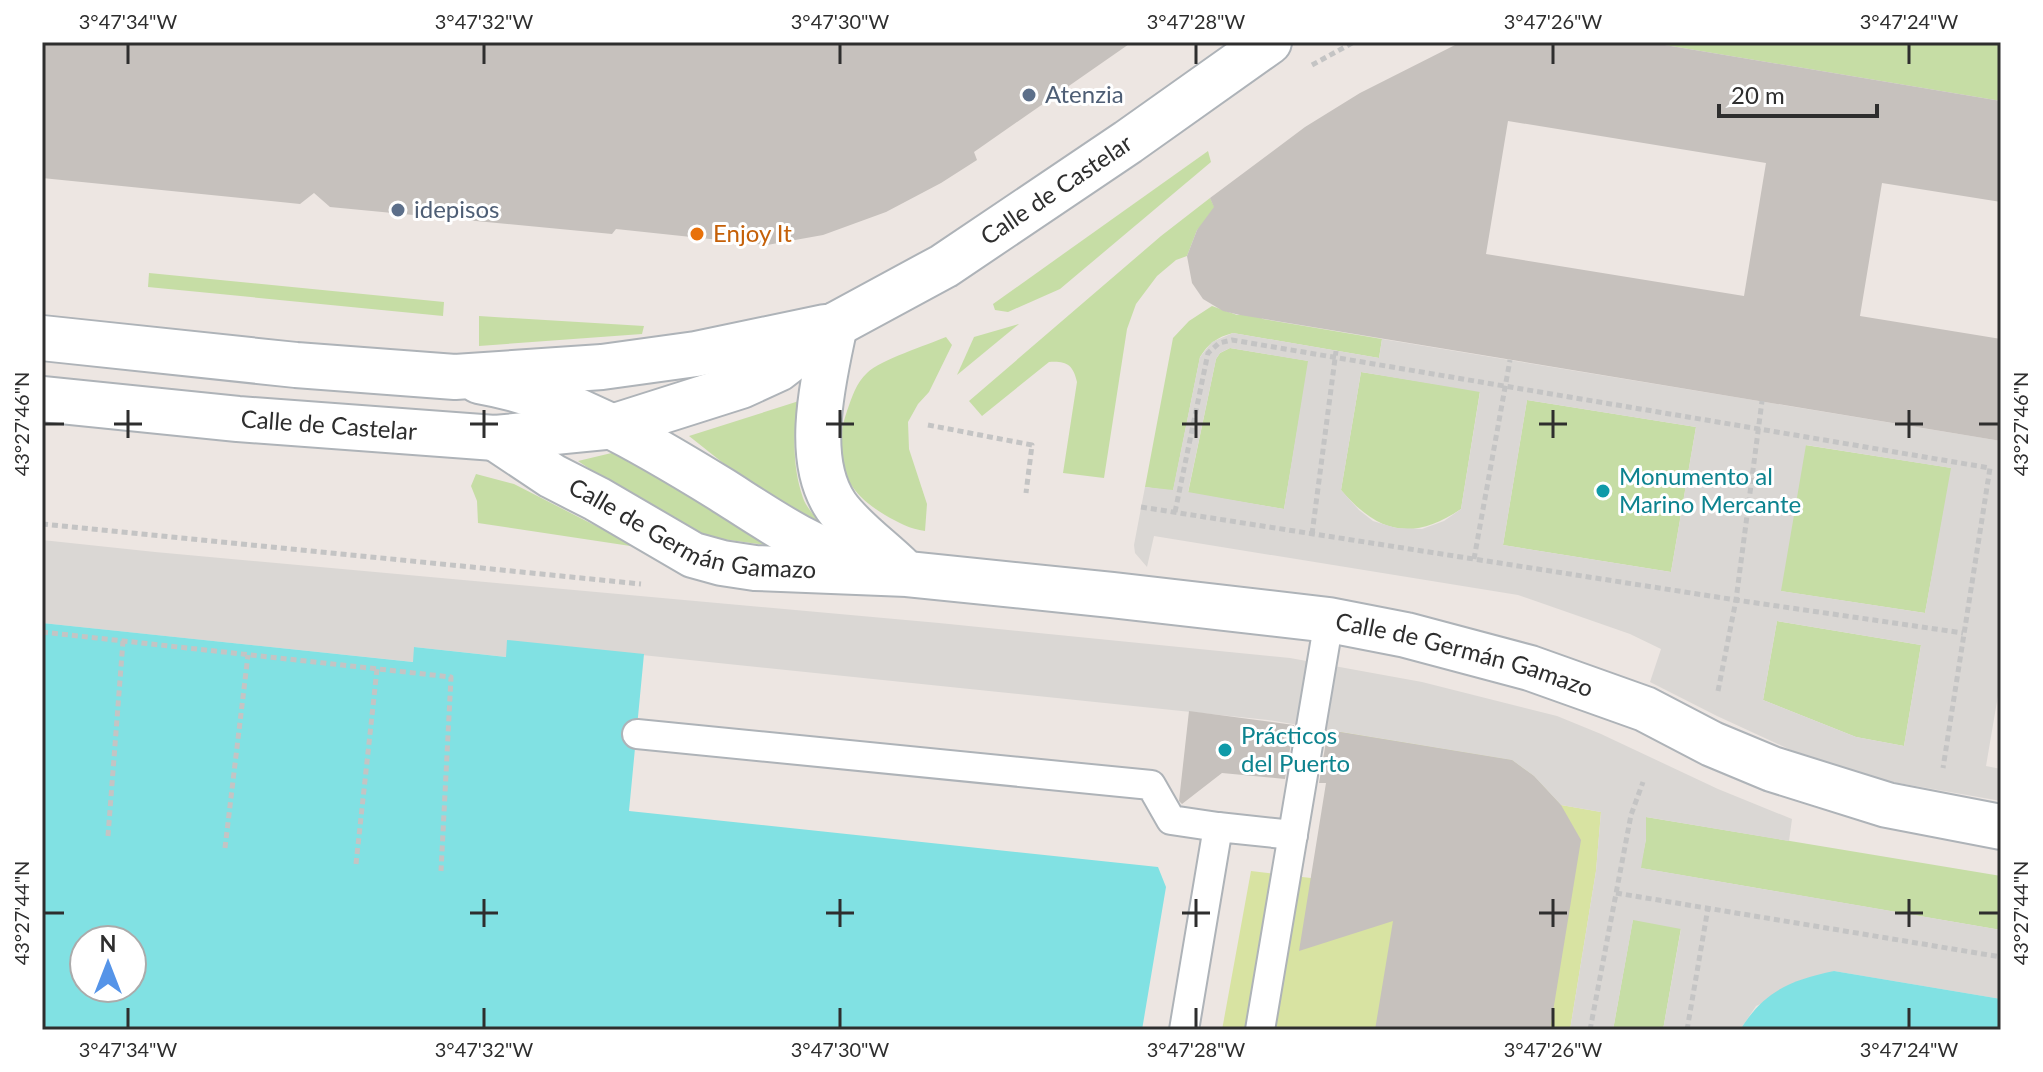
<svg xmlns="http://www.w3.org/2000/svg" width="2043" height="1072" font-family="Lato,sans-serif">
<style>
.green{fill:#c6dda5}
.pitch{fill:#d8e3a2}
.plaza{fill:#dad7d4;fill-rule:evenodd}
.water{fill:#81e1e3;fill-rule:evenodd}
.building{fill:#c6c1bd;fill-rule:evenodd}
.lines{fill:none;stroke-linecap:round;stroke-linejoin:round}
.lane-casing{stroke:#aeb3b8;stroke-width:32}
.street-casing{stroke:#aeb3b8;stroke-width:48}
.secondary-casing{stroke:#aeb3b8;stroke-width:48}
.path{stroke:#c4c4c4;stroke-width:5;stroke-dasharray:6 4;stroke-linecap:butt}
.lane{stroke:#fff;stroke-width:28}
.street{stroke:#fff;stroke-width:44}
.secondary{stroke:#fff;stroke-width:44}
.ticks{fill:none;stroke:#2e2e2e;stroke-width:3}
.service-dot{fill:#5c6f8a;stroke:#fff;stroke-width:3}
.food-dot{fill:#e8710a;stroke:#fff;stroke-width:3}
.culture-dot{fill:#0f9aa8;stroke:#fff;stroke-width:3}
.labels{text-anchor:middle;stroke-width:6;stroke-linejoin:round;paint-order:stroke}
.service-label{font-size:24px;fill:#4e5e75;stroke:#fff;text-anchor:start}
.street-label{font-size:24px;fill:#2e2e2e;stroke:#fff}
.food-label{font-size:24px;fill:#c56008;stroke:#fff;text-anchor:start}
.culture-label{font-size:24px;fill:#0d838f;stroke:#fff;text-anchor:start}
.neatline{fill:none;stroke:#2e2e2e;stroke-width:3}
.ticks-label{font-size:20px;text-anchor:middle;fill:#2e2e2e}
</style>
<rect width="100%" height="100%" fill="#ede6e2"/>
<g class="green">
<path d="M1647,42H2001V101Z"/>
<path d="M1208,151L1211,162L1060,289L1008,312L995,310L993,304Z"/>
<path d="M1210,198L1218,214L1197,230L1187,256L1176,260L1157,276L1136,304L1127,329L1104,478L1063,473L1077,382C1073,364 1066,361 1049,362L982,416L969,401L1161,236Z"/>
<path d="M149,273L444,302L443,316L148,287Z"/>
<path d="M1212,306L1237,315L1253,313L1263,319L1382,339L1379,358L1233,333C1217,337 1208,344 1200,357L1173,491L1145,487L1173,338L1189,321Z"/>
<path d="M479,316L644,326L642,334L479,346Z"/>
<path d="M1019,324L957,375L974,337Z"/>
<path d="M946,337L952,345L929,392L918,404L908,422L909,449L927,504L925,531C910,529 899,523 885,515C843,490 831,458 847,411C852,397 856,383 867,373C880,360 927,345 946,337Z"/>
<path d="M1230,348L1309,361L1284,509L1188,493L1216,359L1220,353Z"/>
<path d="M1361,372L1480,391L1461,509C1412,542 1378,533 1341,490Z"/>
<path d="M1527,400L1696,427L1671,572L1503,545Z"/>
<path d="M799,401C793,433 792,466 803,498C806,507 815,516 821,524L766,497L689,436Z"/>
<path d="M1805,445L1952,468L1925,613L1780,591Z"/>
<path d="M620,451L774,546L707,537L644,506L578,461Z"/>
<path d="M476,474L514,484L637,547L478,523L477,501L471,486Z"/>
<path d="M1777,621L1921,645L1904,746L1856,737L1763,700Z"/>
<path d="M1646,817L2001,876V930L1640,868L1646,839Z"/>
<path d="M1633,919L1681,928L1663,1030H1613Z"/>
</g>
<path class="pitch" d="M1335,731L1512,760L1534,776L1561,805L1601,812L1596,871L1570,1030H1222L1251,871L1311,878L1323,818Z"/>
<g class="plaza">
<path d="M1233,333L1379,358L1382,339L2001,441V678L1986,766L2001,769V801L1887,781L1804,756L1717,716L1650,682L1661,649L1630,634L1518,595L1154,536L1147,567L1135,553L1134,545L1145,487L1173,490L1200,357L1212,342ZM1230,348L1308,361L1284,509L1188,492L1216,359L1220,353ZM1361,372L1480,392L1461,509L1444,521L1422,529L1396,528L1373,521L1359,510L1341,490ZM1527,400L1696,427L1671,572L1503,545ZM1806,445L1951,468L1925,613L1781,591ZM1777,621L1921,645L1904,746L1856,737L1763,700Z"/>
<path d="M42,540L155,552L939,623L1290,658L1422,682L1557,716L1601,734L1718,789L1792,819L1789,841L1646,817V839L1641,868L2001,930V999L1834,971L1756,1006L1740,1030H1663L1681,929L1633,920L1613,1030H1570L1596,871L1601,812L1561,805L1534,776L1512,760L1268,720L507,641V657L414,647V662L42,623Z"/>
</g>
<g class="water">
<path d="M42,623L413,662L414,647L506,657L507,640L644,654L629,811L1158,867L1166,887L1142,1030H42ZM84,940H132V988H84Z"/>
<path d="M1834,971L2001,999V1030H1740C1764,991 1791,980 1834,971Z"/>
</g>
<g class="building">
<path d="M42,42H1132L974,152L977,160L941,183L886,212L823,235L767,245L616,229L612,234L330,207L314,193L300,204L42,178Z"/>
<path d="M1461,42H1647L2001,101V202L1882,183L1860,316L2001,339V441L1240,315L1223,311L1203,299L1192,283L1187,256L1197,230L1214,207L1210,198L1305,127L1360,93ZM1508,121L1766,163L1744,296L1486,254Z"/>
<path d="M1189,711L1294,725L1285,779L1222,773L1182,804L1179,801Z"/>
<path d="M1328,730L1512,760L1534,776L1561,805L1581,840L1550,1030H1375L1393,921L1299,951L1326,783H1319Z"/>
</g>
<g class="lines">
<g class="lane-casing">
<g id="lane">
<path d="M637,734L1151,785L1171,820L1218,827"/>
<path d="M1184,1030L1218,827L1293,835"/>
<path d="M1260,1030L1329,620"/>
</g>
</g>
<g class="street-casing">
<g id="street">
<path d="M835,325C824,378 803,458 836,506C853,530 881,549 902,570"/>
<path d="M479,381C570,397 644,442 722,490C766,518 811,550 862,563"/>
<path id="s1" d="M495,438L552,476L597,499L693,555L722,563L755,568L907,574L1112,595L1329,620L1406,635L1530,668L1645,709L1712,744L1772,769L1887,805L2001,827"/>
</g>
</g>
<g class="secondary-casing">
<g id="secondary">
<path d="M42,338L296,365L455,377L602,367L696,354L825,327"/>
<path id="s2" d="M42,399L238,419L495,438L615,426L741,386L778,369L835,325L944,266L1128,142L1269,42"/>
</g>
</g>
<g class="path">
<path d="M1312,65L1354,42"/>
<path d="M928,425L1032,445L1026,493"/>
<path d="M1141,507L1736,600L1963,633"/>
<path d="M1175,512L1208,353L1219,343L1232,340L1990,468L1943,768"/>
<path d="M42,524L641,584"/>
<path d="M1312,534L1336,351"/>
<path d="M1474,559L1510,360"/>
<path d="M42,632L451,677L441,871"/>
<path d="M1718,691L1736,600L1762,401"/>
<path d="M108,836L123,641"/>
<path d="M225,848L248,655"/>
<path d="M356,864L377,669"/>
<path d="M1616,893L2001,957"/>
<path d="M1590,1030L1631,815L1643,782"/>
<path d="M1687,1030L1708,908"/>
</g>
<use href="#lane" class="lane"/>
<use href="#street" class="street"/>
<use href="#secondary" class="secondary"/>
</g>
<path class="ticks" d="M128,44V64M484,44V64M840,44V64M1196,44V64M1553,44V64M1909,44V64M128,410V438M484,410V438M840,410V438M1196,410V438M1553,410V438M1909,410V438M44,424H64M114,424H142M470,424H498M826,424H854M1182,424H1210M1539,424H1567M1895,424H1923M1979,424H1999M484,899V927M840,899V927M1196,899V927M1553,899V927M1909,899V927M44,913H64M470,913H498M826,913H854M1182,913H1210M1539,913H1567M1895,913H1923M1979,913H1999M128,1008V1028M484,1008V1028M840,1008V1028M1196,1008V1028M1553,1008V1028M1909,1008V1028"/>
<g class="service-dot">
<circle cx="1029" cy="95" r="8"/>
<circle cx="398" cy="210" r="8"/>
</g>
<circle class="food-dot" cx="697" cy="234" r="8"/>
<g class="culture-dot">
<circle cx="1603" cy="491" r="8"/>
<circle cx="1225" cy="750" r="8"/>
</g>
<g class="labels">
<g class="service-label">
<text x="1045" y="103">Atenzia</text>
<text x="414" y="218">idepisos</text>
</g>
<g class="street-label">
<text dy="8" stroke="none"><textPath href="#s2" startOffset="1080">Calle de Castelar</textPath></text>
<text dy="8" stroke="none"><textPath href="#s2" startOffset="288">Calle de Castelar</textPath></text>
<text dy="8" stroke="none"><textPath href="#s1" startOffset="222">Calle de Germán Gamazo</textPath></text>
<text dy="8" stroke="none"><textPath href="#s1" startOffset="1010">Calle de Germán Gamazo</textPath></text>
</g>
<g class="food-label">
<text x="713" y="242">Enjoy It</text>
</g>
<g class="culture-label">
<text x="1619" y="485">Monumento al<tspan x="1619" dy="28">Marino Mercante</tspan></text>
<text x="1241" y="744">Prácticos<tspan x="1241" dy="28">del Puerto</tspan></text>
</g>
</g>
<rect width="2043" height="1072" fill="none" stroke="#ffffff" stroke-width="88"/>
<g transform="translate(108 964)"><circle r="38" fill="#ffffff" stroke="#ababab" stroke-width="2"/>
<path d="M0-6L14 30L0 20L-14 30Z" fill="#5594e8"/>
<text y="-12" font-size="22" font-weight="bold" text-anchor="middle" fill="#2e2e2e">N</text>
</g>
<path d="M1719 104v12h158v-12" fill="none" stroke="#2e2e2e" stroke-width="4"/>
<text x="1731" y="104" font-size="24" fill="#2e2e2e" stroke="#ffffff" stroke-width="6" paint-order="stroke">20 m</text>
<rect x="44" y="44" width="1955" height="984" class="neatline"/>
<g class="ticks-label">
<text x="128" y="29">3°47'34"W</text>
<text x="484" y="29">3°47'32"W</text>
<text x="840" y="29">3°47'30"W</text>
<text x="1196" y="29">3°47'28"W</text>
<text x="1553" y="29">3°47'26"W</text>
<text x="1909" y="29">3°47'24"W</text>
<text transform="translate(22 424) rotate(-90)" y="7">43°27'46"N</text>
<text transform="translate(2021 424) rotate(-90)" y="7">43°27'46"N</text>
<text transform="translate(22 913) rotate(-90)" y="7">43°27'44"N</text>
<text transform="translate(2021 913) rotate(-90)" y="7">43°27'44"N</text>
<text x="128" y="1057">3°47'34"W</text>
<text x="484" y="1057">3°47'32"W</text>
<text x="840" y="1057">3°47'30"W</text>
<text x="1196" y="1057">3°47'28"W</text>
<text x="1553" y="1057">3°47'26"W</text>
<text x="1909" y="1057">3°47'24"W</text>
</g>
</svg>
